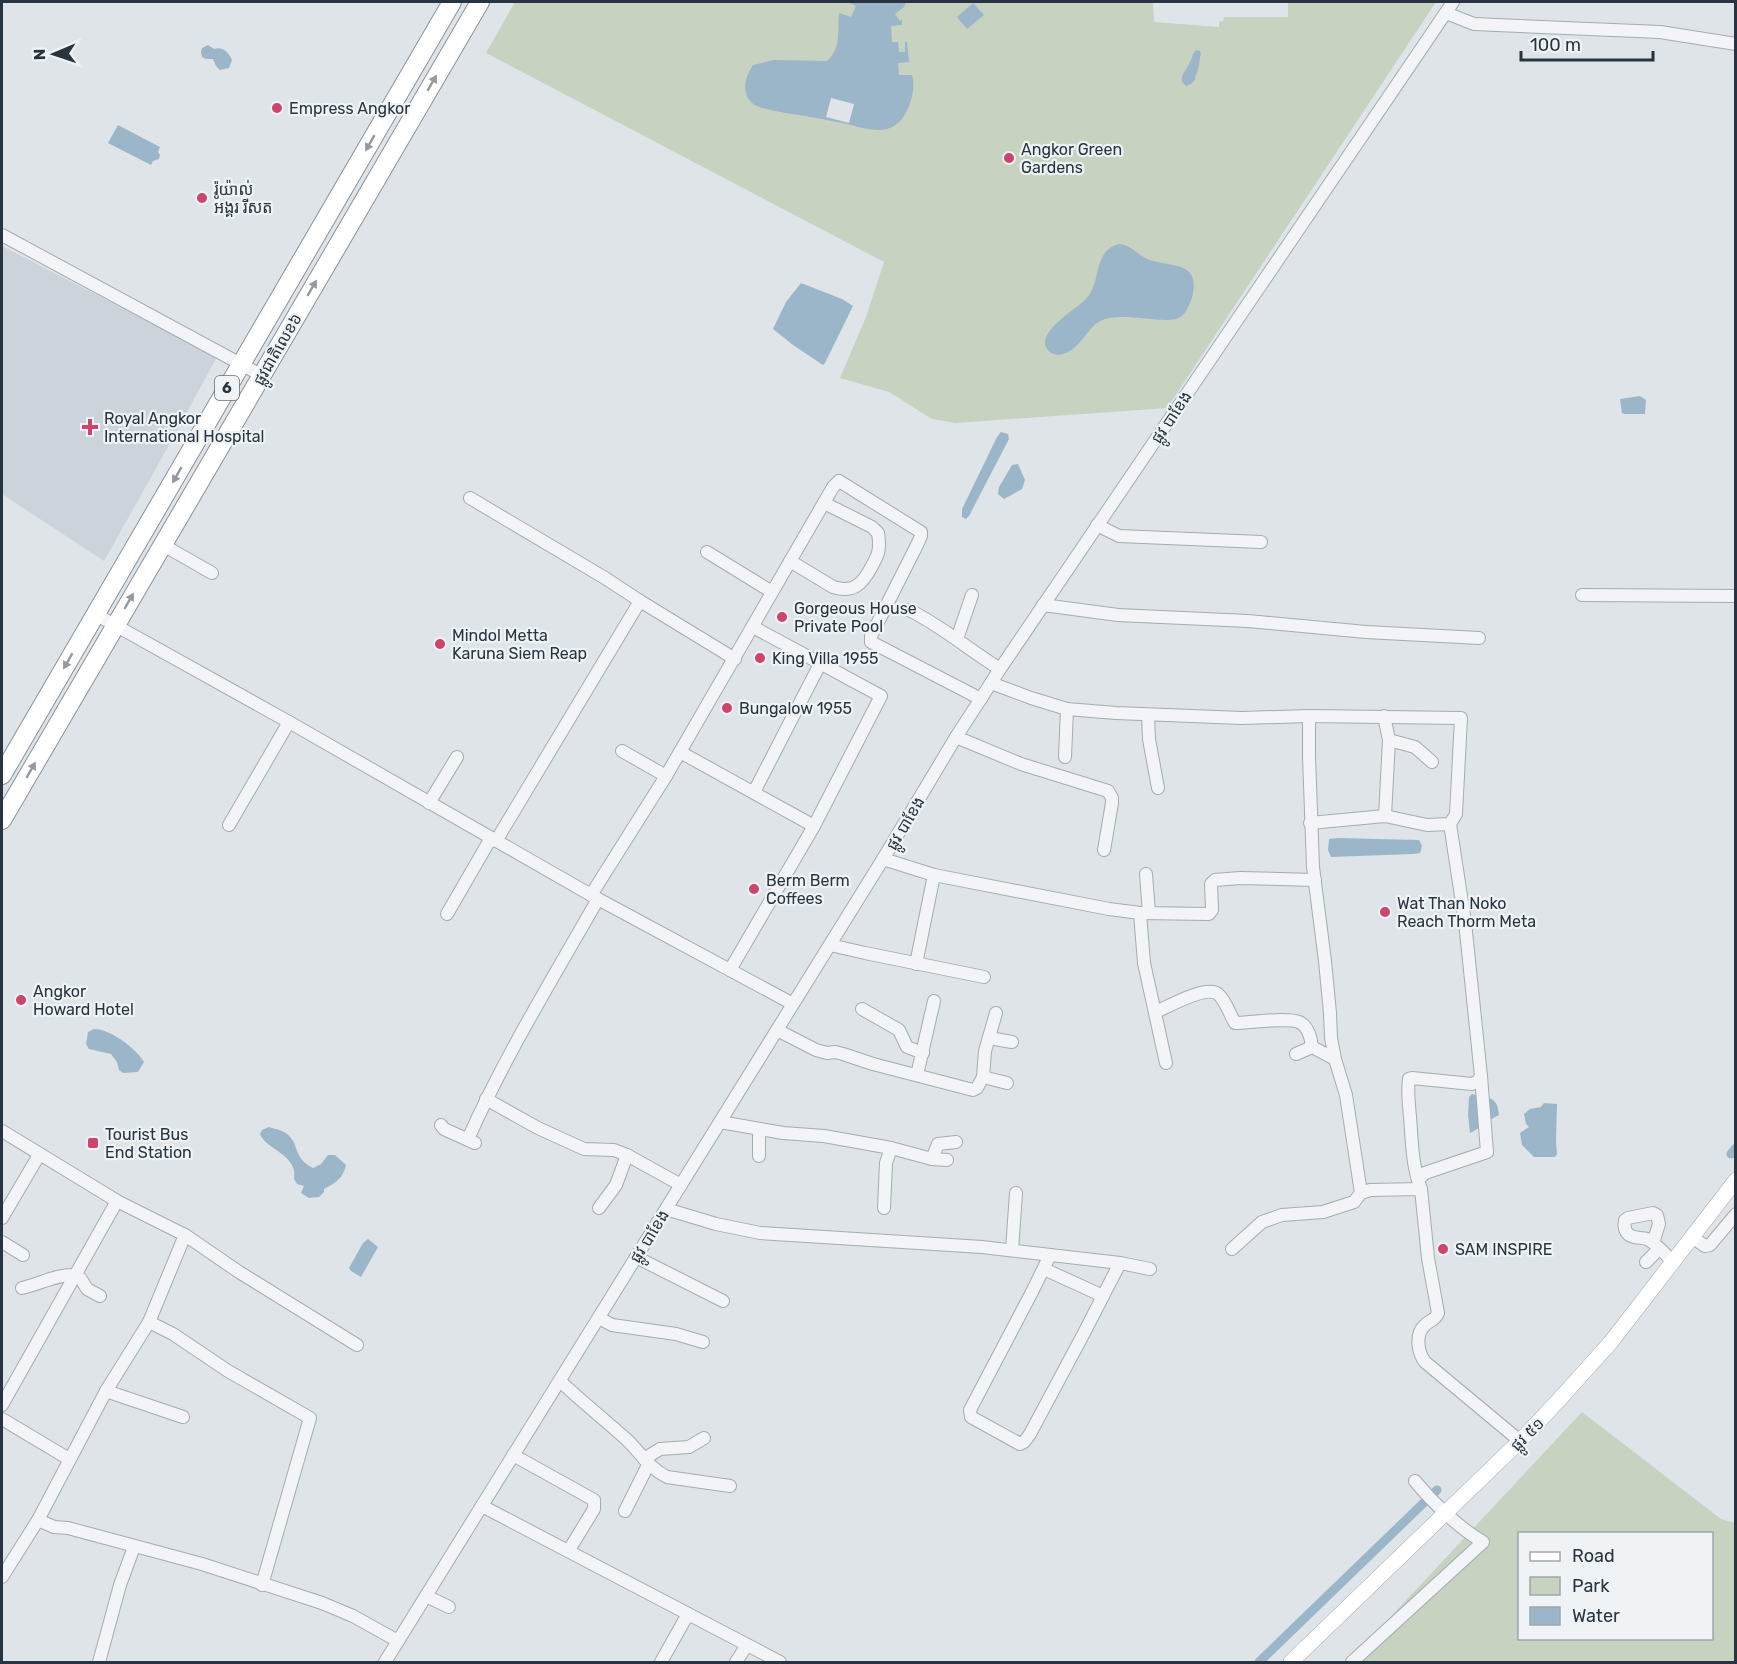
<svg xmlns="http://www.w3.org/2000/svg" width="1737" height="1664" font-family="Rubik,'Noto Sans Khmer',sans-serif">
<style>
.built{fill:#cdd3da}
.green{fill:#c7d2c1;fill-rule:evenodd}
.water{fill:#9bb6c8}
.pier{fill:#dfe4e8}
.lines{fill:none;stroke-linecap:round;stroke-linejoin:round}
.canal{stroke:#9bb6c8;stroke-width:9}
.minor-casing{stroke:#a4acb2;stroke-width:14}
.major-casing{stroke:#9faab4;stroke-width:16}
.highway-casing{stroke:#87939f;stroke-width:20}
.minor{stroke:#f2f4f7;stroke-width:12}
.major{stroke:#fff;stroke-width:15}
.highway{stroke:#fff;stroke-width:18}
.oneway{fill:#949a9f}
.poi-dot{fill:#cd456b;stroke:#eff3f6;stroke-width:2}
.labels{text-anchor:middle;stroke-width:4.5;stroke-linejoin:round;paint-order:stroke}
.shield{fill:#eff3f6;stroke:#646d76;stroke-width:1.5}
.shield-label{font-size:15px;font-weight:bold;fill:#28343f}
.poi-label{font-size:16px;fill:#28343f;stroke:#eff3f6;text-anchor:start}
.street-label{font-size:16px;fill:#28343f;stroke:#eff3f6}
</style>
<rect width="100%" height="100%" fill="#dfe4e8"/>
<path class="built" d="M2,246L217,357L159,463L104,561L2,494Z"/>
<g class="green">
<path d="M515,2H1153L1154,22L1219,27V22L1223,21L1224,17H1288V2H1436L1167,408L956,423L932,419L889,392L840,378L866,317L884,262L486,53Z"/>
<path d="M1582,1412L1721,1519L1735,1523V1662H1360L1354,1656ZM1520,1534H1712V1638H1520Z"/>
</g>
<g class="water">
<path d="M848,2H906L904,7L895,14L900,21L902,19V25L891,26L892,42H898L899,52H905V42H907L909,62L898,63L899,75H912C915,86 913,95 909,106C897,136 877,132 851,125C838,122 824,119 810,117C797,114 761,111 752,103C740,91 746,76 753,65L774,60L827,61C842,48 837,31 839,13L851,17L856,6Z"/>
<path d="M973,3L984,15L967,29L957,17Z"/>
<path d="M208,45L214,49C223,46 229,53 232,60L229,68L220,70L216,66L213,59H206L202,57L201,52L202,48Z"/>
<path d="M1196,50L1200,51L1201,54C1199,59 1200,64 1198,69C1197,74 1195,75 1195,80L1191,84L1186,86L1182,82C1181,73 1186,71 1189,64C1192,59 1192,54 1196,50Z"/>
<path d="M118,125L160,147L158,152L160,155L159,159L153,161L151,165L108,143Z"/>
<path d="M1119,244C1132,245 1138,256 1150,260C1170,267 1199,261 1193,293C1192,300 1187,312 1181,317C1168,326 1123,310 1100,321C1088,328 1085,339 1075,347C1068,354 1054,359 1047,349C1036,332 1075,310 1086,299C1102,283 1092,251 1119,244Z"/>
<path d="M801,283L842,299L853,306L825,363L823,365L793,345L773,329L786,302Z"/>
<path d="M1640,396L1646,400L1645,414H1624L1622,413L1620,399Z"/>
<path d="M1001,432L1008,434L1009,439L969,516L966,519L962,517V509L997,437Z"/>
<path d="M1018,464L1025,480L1022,489L1004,499L998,494L999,487L1012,465Z"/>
<path d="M1338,838L1419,840L1422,846L1420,853L1413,854L1331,857L1328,850L1329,839Z"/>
<path d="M94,1029C110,1029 136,1048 144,1062L138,1072L123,1073L119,1070L117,1062L111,1054L89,1049L86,1044L88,1032Z"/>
<path d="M1472,1094C1488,1098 1498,1096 1499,1115C1488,1120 1481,1128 1470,1133L1468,1115L1469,1097Z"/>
<path d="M1544,1103L1557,1104L1556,1141L1557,1154L1555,1157H1534L1522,1145L1520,1133L1529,1127L1526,1124L1524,1114L1530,1109L1541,1107Z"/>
<path d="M269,1127C275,1129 282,1130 287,1134C300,1144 292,1157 313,1168L321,1164L328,1155H335L346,1165C343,1179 335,1183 324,1189V1192L319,1197L309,1198L301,1193L304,1186L297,1184L294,1179C299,1155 265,1149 260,1134L262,1130Z"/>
<path d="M368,1239L378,1247L361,1277L351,1271L349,1268L363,1243Z"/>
</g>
<path class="pier" d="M831,98L854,104L849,123L826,117Z"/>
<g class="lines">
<g class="canal">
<path d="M1731,1154L1736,1148"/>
<path d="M1259,1662L1437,1490"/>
</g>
<g class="minor-casing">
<g id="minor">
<path d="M1446,13L1474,24L1660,32L1736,44"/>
<path d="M2,235L261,375"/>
<path d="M470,498L605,578L640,601L735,659"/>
<path d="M1097,525L1119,536L1261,542"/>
<path d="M163,545L212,573"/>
<path d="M707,552L772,592"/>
<path d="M790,561L833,587C854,594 863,583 872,566C874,562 877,557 878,553C880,546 879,539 878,533L872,527L824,503"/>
<path d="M1582,595L1736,596"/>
<path d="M1043,605L1118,615L1248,621L1366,632L1479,638"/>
<path d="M909,610C942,626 969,650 1000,669"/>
<path d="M95,614L289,722L598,899L793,1004"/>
<path d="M957,639L972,595"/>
<path d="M991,683L1031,698L1067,709L1116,713L1242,718L1309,716L1461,718L1456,814L1450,824L1465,922L1481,1076L1478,1081L1472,1084L1412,1078L1409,1079C1407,1091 1409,1105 1410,1117C1412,1142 1412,1166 1421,1189"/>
<path d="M1148,715L1149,739L1158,788"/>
<path d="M1309,716V756L1313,867L1325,961L1330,1013L1331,1038L1335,1059L1346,1095L1361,1193"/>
<path d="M1384,716L1389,740L1385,816"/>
<path d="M956,737L1021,764L1108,791L1112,798V803L1104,850"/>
<path d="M1389,740L1415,747L1432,762"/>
<path d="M622,751L666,776"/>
<path d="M680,752L814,826"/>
<path d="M1065,757L1067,709"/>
<path d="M754,792L820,664"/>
<path d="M429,803L457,757"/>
<path d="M1310,823L1385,816L1427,825L1450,824"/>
<path d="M229,825L289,722"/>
<path d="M496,841L640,601"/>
<path d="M883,859L934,875L1109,909L1140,913L1209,914L1212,910L1211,884L1215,880L1240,878L1315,880"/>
<path d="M1146,874L1149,913"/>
<path d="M591,895L666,776L833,487L839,481L921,532V536L918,543L871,636V642L981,699"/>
<path d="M1140,913L1144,963L1166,1063"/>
<path d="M447,914L491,838"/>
<path d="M830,945L865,953L984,977"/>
<path d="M916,964L934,875"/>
<path d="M730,970L814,826L881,696L753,627"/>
<path d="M862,1009L899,1030L907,1047L923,1053"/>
<path d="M1156,1012C1169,1006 1206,985 1218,994C1226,1001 1230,1015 1235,1023C1249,1023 1287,1017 1299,1022C1308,1026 1311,1038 1312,1047"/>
<path d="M777,1030L816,1050L827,1053L835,1052L843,1054L873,1064L973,1090L977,1088L983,1077L985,1051L996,1013"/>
<path d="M989,1038L1012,1042"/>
<path d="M1296,1054L1312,1047L1335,1059"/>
<path d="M917,1075L934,1001"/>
<path d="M983,1077L1007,1083"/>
<path d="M486,1099L538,1128L584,1149L614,1150L627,1155L681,1185"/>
<path d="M720,1122L783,1133L824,1136L891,1148L932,1159L947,1160"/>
<path d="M441,1125L444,1129L475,1143"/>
<path d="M759,1129V1156"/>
<path d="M2,1131L117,1201L185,1235L239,1272L357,1345"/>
<path d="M468,1139C505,1056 553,978 598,899"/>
<path d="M932,1159L938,1144L956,1142"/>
<path d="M1418,1180L1425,1173L1487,1152L1481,1076"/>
<path d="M599,1208L616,1185L627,1155"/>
<path d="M884,1208L886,1163L891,1148"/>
<path d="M666,1209L716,1224L760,1233L982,1247L1120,1263L1150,1269"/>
<path d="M2,1218L39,1155"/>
<path d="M1692,1237L1705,1246L1710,1245L1736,1214"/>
<path d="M2,1242L23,1255"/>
<path d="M1653,1243L1659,1224L1657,1215L1653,1213L1628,1218L1625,1220C1624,1225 1624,1230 1628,1234C1633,1239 1641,1237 1647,1239C1657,1244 1665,1254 1673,1262"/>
<path d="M1232,1249L1262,1222L1282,1215L1323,1212L1354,1202L1361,1193L1370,1190L1421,1189L1428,1258L1438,1313C1435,1321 1429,1320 1424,1326C1415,1335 1418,1353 1425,1362L1520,1441"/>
<path d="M1012,1250L1016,1193"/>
<path d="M1050,1255L1033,1290L970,1410L971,1417L1020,1444L1024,1442L1030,1434L1084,1333L1120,1263"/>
<path d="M636,1257L723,1301"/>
<path d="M1646,1262L1659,1249"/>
<path d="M1044,1269L1103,1296"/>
<path d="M22,1288C40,1284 57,1274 75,1275L81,1279L87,1289L100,1296"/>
<path d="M599,1318L612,1325L676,1334L703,1342"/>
<path d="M149,1322L173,1334L228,1371L310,1418L262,1585"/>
<path d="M560,1381C581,1401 604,1419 626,1439C640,1452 649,1468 667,1477L730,1486"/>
<path d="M106,1391L183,1417"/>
<path d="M2,1405L117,1201"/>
<path d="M2,1419L69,1459"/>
<path d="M513,1455L594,1500V1509L569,1550"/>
<path d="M644,1459L660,1449L689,1447L704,1438"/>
<path d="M482,1506L780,1662"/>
<path d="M625,1511L648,1465"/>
<path d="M38,1520L54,1527L68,1528L202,1564L322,1603L353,1616L398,1641"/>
<path d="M2,1577L38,1520L106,1391L149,1322L185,1235"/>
<path d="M426,1596L449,1607"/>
<path d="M99,1662L120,1585L134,1547"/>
<path d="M385,1662L883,859L956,737L1000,669L1453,2"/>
<path d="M661,1662L688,1614"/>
<path d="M736,1662L747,1645"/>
<path d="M1352,1662L1483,1542C1459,1528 1433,1503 1415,1481"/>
</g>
</g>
<g class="major-casing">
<path id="major" d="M1291,1662L1520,1441L1557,1402L1611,1342L1736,1180"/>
</g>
<g class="highway-casing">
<g id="highway">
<path d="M2,775L452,2"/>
<path d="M2,820L480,2"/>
</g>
</g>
<use href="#minor" class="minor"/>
<use href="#major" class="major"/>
<use href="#highway" class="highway"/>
</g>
<defs><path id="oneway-solid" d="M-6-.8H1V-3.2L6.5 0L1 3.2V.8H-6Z" transform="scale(1.5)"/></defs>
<g class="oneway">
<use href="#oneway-solid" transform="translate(432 83) rotate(-60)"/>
<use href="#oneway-solid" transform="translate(370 143) rotate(120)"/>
<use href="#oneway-solid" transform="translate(312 288) rotate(-60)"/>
<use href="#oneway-solid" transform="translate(177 475) rotate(120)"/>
<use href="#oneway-solid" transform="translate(129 601) rotate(-60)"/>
<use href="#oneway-solid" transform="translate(68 661) rotate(120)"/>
<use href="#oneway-solid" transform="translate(31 770) rotate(-60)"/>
</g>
<g class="poi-dot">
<circle cx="277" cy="108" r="6"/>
<circle cx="1009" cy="158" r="6"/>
<circle cx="202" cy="198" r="6"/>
<path d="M87 418h6v6h6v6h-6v6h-6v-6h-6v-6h6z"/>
<circle cx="782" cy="617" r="6"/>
<circle cx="440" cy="644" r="6"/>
<circle cx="760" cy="658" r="6"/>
<circle cx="727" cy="708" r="6"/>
<circle cx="754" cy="889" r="6"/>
<circle cx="1385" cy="912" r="6"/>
<circle cx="21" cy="1000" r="6"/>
<rect x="87" y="1137" width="12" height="12" rx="3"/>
<circle cx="1443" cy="1249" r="6"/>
</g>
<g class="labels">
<rect class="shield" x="215" y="376" width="24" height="24" rx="4.5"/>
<g class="shield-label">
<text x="227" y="393">6</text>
</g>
<g class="poi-label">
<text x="289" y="114">Empress Angkor</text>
<text x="1021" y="155">Angkor Green<tspan x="1021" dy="18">Gardens</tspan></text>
<text x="214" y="195">រ៉ូយ៉ាល់<tspan x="214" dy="18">អង្គរ រីសត</tspan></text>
<text x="104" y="424">Royal Angkor<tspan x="104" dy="18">International Hospital</tspan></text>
<text x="794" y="614">Gorgeous House<tspan x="794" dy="18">Private Pool</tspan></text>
<text x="452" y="641">Mindol Metta<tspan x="452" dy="18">Karuna Siem Reap</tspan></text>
<text x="772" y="664">King Villa 1955</text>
<text x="739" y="714">Bungalow 1955</text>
<text x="766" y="886">Berm Berm<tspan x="766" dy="18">Coffees</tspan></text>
<text x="1397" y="909">Wat Than Noko<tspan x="1397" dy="18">Reach Thorm Meta</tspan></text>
<text x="33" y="997">Angkor<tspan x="33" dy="18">Howard Hotel</tspan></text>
<text x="105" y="1140">Tourist Bus<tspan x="105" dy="18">End Station</tspan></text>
<text x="1455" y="1255">SAM INSPIRE</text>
</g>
<g class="street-label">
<text transform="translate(277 349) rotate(-60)" y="6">ផ្លូវជាតិលេខ៦</text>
<text transform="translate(1171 417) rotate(-56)" y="6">ផ្លូវ បាខែង</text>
<text transform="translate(905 823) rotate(-59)" y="6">ផ្លូវ បាខែង</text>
<text transform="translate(649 1236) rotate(-58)" y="6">ផ្លូវ បាខែង</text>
<text transform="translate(1527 1434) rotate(-45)" y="6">ផ្លូវ ៥១</text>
</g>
</g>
<rect width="1737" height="1664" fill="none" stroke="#28343f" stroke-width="6"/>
<rect x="1518" y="1532" width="195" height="108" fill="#eff3f6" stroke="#9fa7ad" stroke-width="1.5"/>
<rect x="1530" y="1552" width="30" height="9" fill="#ffffff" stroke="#9fa7ad" stroke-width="1.5"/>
<text x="1572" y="1562" font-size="18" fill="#28343f">Road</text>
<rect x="1530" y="1577" width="30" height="18" fill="#c7d2c1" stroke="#9fa7ad" stroke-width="1.5"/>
<text x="1572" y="1592" font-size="18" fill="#28343f">Park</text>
<rect x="1530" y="1607" width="30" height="18" fill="#9bb6c8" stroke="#9fa7ad" stroke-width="1.5"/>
<text x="1572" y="1622" font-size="18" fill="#28343f">Water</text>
<g transform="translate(54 54) rotate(268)" stroke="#eff3f6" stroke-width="4.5" paint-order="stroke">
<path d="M0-4.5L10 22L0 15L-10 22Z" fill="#28343f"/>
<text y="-9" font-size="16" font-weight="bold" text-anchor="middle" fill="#28343f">N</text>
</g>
<path d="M1521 51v9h132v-9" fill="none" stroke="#28343f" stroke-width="3"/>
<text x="1530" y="51" font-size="18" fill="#28343f" stroke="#eff3f6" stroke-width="4.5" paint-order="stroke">100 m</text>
</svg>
